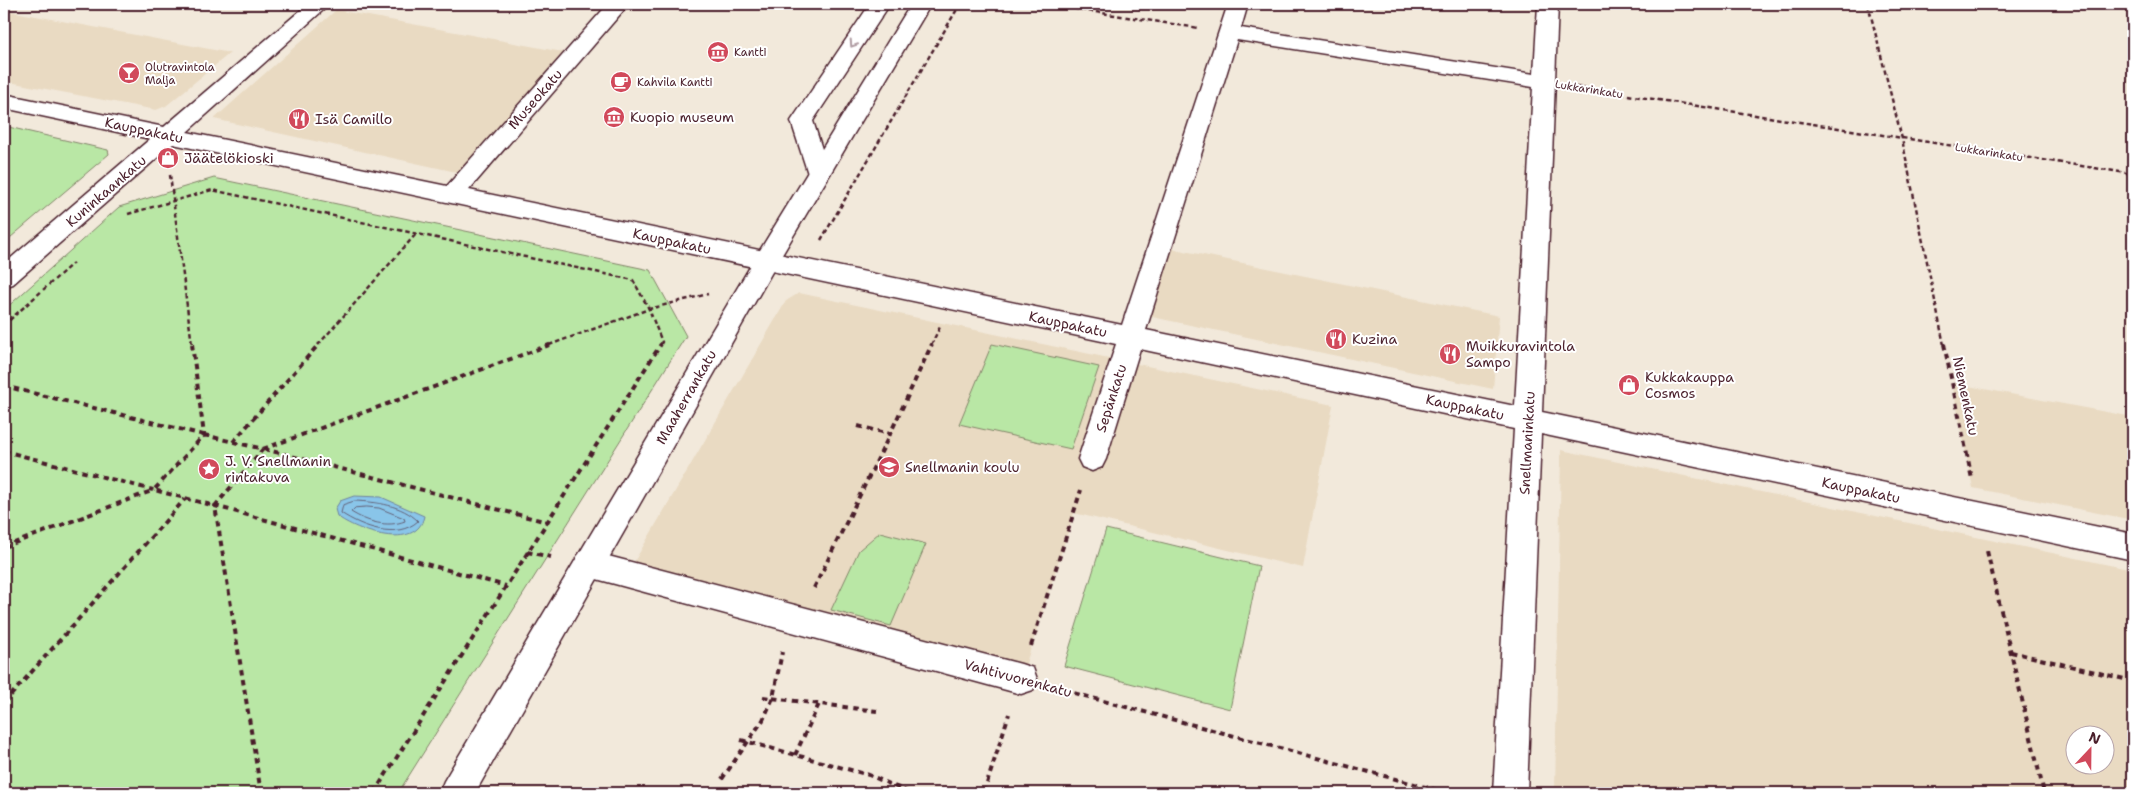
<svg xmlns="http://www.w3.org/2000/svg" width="2137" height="797" font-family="'Shantell Sans',sans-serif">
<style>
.built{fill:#e9dac2;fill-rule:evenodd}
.green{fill:#b9e7a5;stroke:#828368}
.water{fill:#89c5e9;stroke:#70839d}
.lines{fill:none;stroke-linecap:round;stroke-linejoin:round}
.shore{stroke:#636177;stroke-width:1}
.minor-casing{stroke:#4a1f2b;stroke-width:3}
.major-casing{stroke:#4a1f2b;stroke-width:3}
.path-far1{stroke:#4a1f2b;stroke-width:2.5;stroke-dasharray:4.5 3;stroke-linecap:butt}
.path{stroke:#4a1f2b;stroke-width:4;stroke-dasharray:5.5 4.5;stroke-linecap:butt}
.minor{fill:#fff;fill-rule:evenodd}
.major{fill:#fff;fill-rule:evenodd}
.oneway{stroke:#ae9aa0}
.labels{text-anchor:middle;stroke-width:4;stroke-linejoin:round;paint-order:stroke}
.far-poi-label{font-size:11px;fill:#4a1f2b;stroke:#fff;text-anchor:start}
.far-street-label{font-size:11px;fill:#4a1f2b;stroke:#fff}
.street-label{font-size:14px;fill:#4a1f2b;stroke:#fff}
.poi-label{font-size:14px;fill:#4a1f2b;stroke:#fff;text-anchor:start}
</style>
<rect width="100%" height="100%" fill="#f2e9db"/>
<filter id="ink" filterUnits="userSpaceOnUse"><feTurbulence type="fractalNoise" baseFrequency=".02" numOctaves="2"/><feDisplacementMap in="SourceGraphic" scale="10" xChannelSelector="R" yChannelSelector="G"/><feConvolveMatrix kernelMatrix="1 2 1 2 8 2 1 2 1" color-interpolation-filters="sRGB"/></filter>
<g filter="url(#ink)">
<g class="built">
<path d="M4,10L230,53L166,106L156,110L4,81Z"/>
<path d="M336,10L568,53L461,173L214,119Z"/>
<path d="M1160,246L1499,316L1493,389L1138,314Z"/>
<path d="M799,293L1333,405L1303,568L1074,513L1021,679L627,574L786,301Z"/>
<path d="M1952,383L2133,417V520L1973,488Z"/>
<path d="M1561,450L2133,570V793H1555ZM2074,734H2104V764H2074Z"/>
</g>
<g class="green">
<path d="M4,126L108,150L109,154L4,243Z"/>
<path d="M214,178L650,270L686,336L398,793H4V310L119,207Z"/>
<path d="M992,344L1099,367L1071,449L959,424Z"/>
<path d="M1106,529L1259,566L1230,709L1064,666Z"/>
<path d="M880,532L926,544L891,626L831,610L859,550Z"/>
</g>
<path class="water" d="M354,496L381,497L424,516C417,552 356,531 337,516L335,509L340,501Z"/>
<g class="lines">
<g class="shore">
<path d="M355,501C377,502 402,505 418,521C397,540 362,527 341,513L343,505Z"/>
<path d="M367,507L379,508L404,518L405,521C387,528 367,522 351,512L355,508Z"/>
</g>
<g class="minor-casing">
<g id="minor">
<path d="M308,4H330L187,132L447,186L608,4H629L469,190L1122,325L1228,4H1248L1241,28L1534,74L1538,4H1558L1542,412L2133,534V560L1541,434L1527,793H1493L1514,429L1140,349L1106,459L1102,467L1092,471L1082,467L1078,459L1116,344L173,144L13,284L4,287V264L150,139L4,108V94L164,127ZM1237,40L1533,87L1515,406L1146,330Z"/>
<path d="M870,4H890L813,121L830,174L826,180L818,182L810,180L791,121Z"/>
<path d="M589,551L1021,664L1033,668L1037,679L1033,690L1021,694L589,577L578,573L574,564L578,555Z"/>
</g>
</g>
<g class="major-casing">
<path id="major" d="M911,4H931L776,265L475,793H439L444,781L757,255Z"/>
</g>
<g class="path-far1">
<path d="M1044,4L1198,28"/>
<path d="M1868,4L1902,139L1944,345"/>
<path d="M4,6L7,4"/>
<path d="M1576,87L2133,174"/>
<path d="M170,175L192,345"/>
<path d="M4,177V179"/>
<path d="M128,214L212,190L633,280L649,309L662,342L660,345"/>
<path d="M821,240L959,6L958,4"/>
<path d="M4,325L73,263"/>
<path d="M318,345L416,234"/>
<path d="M549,345L649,309L708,294"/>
<path d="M931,345L940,327"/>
</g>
<g class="path">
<path d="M192,344L204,435"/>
<path d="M1944,344L1972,479"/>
<path d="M4,386L204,435"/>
<path d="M858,426L890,434L932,344"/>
<path d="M204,435L263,449L215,506L154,490Z"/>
<path d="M233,442L319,344"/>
<path d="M263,449L552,344"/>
<path d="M264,449L547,522"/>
<path d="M4,451L153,490"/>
<path d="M4,547L154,490"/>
<path d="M1987,551L2044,793"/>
<path d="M527,552L551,557"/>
<path d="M814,588L890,434"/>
<path d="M1031,646L1081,490"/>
<path d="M2011,652L2133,681"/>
<path d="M1055,688L1448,793"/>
<path d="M763,697L877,711"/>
<path d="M4,703L185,499"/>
<path d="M741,740L869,775L910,793"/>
<path d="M795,755L819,704"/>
<path d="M722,779L763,720L773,698L782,652"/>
<path d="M261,793L215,506L506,586"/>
<path d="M374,793L661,344"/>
<path d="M984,793L1009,714"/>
</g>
<use href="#minor" class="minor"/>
<use href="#major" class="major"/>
</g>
<defs><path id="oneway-chevron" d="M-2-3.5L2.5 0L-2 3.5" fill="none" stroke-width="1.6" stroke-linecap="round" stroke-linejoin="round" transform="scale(1.25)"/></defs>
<use class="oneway" href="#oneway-chevron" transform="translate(853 44) rotate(123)"/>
</g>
<defs>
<g id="museum-disc" transform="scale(1.125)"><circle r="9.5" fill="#d1495b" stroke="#fff"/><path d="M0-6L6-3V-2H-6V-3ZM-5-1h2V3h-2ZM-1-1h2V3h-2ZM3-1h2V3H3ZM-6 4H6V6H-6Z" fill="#fff"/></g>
<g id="bar-disc" transform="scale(1.125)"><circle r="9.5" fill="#d1495b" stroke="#fff"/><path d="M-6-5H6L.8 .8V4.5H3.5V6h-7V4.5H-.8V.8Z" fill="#fff"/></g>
<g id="cafe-disc" transform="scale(1.125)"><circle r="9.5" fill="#d1495b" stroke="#fff"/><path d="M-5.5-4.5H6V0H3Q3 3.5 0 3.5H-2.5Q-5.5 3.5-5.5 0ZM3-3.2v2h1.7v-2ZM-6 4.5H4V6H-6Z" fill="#fff"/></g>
<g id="restaurant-disc" transform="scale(1.125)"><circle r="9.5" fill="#d1495b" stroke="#fff"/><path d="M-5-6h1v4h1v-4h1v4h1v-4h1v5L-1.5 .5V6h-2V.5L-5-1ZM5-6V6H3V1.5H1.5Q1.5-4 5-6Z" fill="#fff"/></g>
<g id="shop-disc" transform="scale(1.125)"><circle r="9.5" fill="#d1495b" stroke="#fff"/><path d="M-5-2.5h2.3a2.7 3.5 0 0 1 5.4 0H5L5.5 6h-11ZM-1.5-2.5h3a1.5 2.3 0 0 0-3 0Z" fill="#fff"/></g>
<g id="school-disc" transform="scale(1.125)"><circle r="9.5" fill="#d1495b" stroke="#fff"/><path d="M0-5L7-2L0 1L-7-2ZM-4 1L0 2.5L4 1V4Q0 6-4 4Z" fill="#fff"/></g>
<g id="sight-disc" transform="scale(1.125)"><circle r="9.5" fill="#d1495b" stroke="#fff"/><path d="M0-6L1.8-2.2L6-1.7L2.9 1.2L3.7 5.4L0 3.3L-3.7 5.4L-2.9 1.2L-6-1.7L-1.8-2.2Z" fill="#fff"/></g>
</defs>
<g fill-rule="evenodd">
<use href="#museum-disc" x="718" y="52"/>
<use href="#bar-disc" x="129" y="73"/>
<use href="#cafe-disc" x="621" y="82"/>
<use href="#museum-disc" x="614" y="117"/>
<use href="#restaurant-disc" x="299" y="119"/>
<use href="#shop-disc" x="168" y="158"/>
<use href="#restaurant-disc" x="1336" y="339"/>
<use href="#restaurant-disc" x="1450" y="354"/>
<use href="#shop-disc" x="1629" y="385"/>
<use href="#school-disc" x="889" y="467"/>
<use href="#sight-disc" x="209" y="469"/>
</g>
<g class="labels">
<g class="far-poi-label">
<text x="734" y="56">Kantti</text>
<text x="145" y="71">Olutravintola<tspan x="145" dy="13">Malja</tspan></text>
<text x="637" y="86">Kahvila Kantti</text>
</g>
<g class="far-street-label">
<text transform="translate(1589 89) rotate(9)" y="4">Lukkarinkatu</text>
<text transform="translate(1989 152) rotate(9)" y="4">Lukkarinkatu</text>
</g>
<g class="street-label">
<text transform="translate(535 99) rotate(-49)" y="5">Museokatu</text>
<text transform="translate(144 130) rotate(12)" y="5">Kauppakatu</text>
<text transform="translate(106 191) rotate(-41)" y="5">Kuninkaankatu</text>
<text transform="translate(672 241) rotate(12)" y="5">Kauppakatu</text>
<text transform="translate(1068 324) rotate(12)" y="5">Kauppakatu</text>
<text transform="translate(1966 396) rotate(78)" y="5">Niemenkatu</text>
<text transform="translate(686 397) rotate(-60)" y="5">Maaherrankatu</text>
<text transform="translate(1111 398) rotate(-72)" y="5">Sepänkatu</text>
<text transform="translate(1465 407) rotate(12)" y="5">Kauppakatu</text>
<text transform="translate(1527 443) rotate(-87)" y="5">Snellmaninkatu</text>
<text transform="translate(1861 490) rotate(12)" y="5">Kauppakatu</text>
<text transform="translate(1018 678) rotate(15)" y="5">Vahtivuorenkatu</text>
</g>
<g class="poi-label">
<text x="630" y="122">Kuopio museum</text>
<text x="315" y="124">Isä Camillo</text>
<text x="184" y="163">Jäätelökioski</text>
<text x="1352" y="344">Kuzina</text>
<text x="1466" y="351">Muikkuravintola<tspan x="1466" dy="16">Sampo</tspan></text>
<text x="1645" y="382">Kukkakauppa<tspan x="1645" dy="16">Cosmos</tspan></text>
<text x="225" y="466">J. V. Snellmanin<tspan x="225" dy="16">rintakuva</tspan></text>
<text x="905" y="472">Snellmanin koulu</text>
</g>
</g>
<rect width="2137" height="797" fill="none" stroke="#fff" stroke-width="20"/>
<rect x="10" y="10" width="2117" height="777" fill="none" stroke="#4a1f2b" stroke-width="2" filter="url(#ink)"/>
<g transform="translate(2090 750) rotate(22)"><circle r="24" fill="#ffffff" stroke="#b7a5aa"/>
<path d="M0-4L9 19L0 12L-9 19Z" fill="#d1495b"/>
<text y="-8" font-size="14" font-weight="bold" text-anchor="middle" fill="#4a1f2b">N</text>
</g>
</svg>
